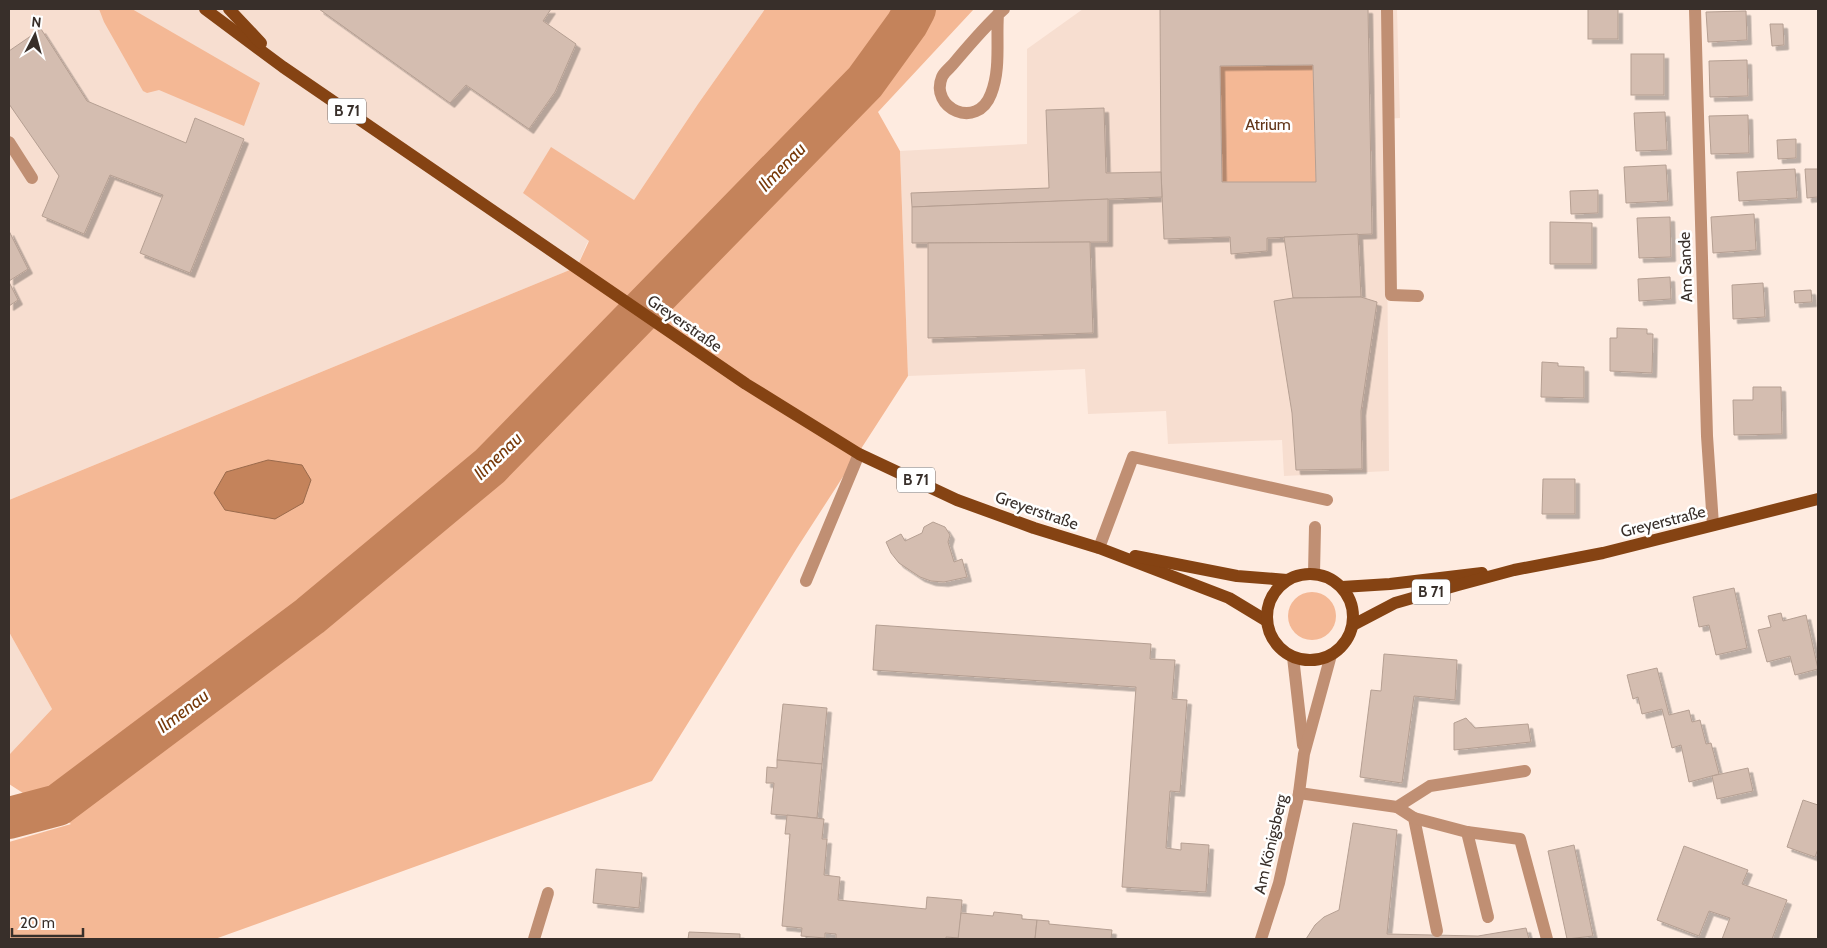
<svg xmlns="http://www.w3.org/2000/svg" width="1827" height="948" font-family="Cabin,sans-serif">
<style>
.built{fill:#f7ded0}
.green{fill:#f4b895}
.water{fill:#c4835b;stroke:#9a6a4c}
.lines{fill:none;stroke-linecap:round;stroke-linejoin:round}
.river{stroke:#c4835b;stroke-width:42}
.building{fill:#d4bdb0;stroke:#b59f92;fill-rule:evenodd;filter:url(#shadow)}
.lane{stroke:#c08f73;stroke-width:12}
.street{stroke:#c08f73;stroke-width:12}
.primary{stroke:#854313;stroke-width:12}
.labels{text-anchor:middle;stroke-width:5;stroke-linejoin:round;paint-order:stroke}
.shield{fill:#fff;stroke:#746d6a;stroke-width:1}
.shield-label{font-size:15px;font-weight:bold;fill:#382f2a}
.park-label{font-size:16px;fill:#613417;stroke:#fff}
.street-label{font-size:16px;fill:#382f2a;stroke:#fff}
.water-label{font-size:18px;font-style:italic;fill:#773909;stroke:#fff}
</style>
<defs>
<filter id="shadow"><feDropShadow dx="4.5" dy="4.5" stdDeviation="0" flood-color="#0004"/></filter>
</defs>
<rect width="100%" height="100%" fill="#feebe0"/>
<g class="built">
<path d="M9,9H765L698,104L634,200L587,243L577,267L9,500Z"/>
<path d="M1083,9H1397L1400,118L1386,119L1389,471L1284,476L1282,440L1168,444L1166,411L1088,414L1085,369L908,376L900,151L1027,144V49Z"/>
<path d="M9,632L52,709L9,755Z"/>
</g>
<g class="green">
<path d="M99,9H132L260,83L244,126L159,90L147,93L143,91L104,22Z"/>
<path d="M765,9H974L878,112L900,151L908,376L797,548L652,781L215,939H9V842L71,824L9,784V755L52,709L9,632V500L577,267L589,241L523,193L551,147L634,200L698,104Z"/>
<path d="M1313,65L1316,182H1222L1220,66Z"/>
<circle cx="1312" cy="616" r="24"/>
</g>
<path class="water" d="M268,460L302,465L311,480L303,503L275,519L225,510L214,493L226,472Z"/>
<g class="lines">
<path class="river" d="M9,818L58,805L310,616L490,466L865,82L907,24L915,9"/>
</g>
<g class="building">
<path d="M319,9H551L543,21L576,44L555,92L529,129L466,85L450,103Z"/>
<path d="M1160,9H1368L1372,234L1267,238V251L1231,254L1230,237L1164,239L1161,172ZM1313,65L1316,182H1222L1220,66Z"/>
<rect x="1588" y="9" width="30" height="30"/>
<path d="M1746,11L1747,40L1708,42L1706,12Z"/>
<path d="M1770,24H1783L1784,45L1772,46Z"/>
<path d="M41,29L87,101L186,143L195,118L244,139L190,273L140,253L163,195L110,175L84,234L42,216L59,176L9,104V51Z"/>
<rect x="1631" y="54" width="33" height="41"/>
<path d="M1747,60L1748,96L1710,97L1709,61Z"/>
<path d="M1104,108L1106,173L1161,172L1162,197L912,207L911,193L1049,188L1046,110Z"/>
<path d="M1665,112L1667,150L1636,151L1634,113Z"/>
<path d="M1748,115L1749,153L1711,154L1709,116Z"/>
<path d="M1796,139V158L1778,159L1777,140Z"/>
<path d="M1666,165L1668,201L1626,203L1624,167Z"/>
<path d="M1795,169L1797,198L1739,201L1737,172Z"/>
<path d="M1805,169H1818V197L1807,198Z"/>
<path d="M1598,190V213L1571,214L1570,191Z"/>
<path d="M1108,199V242L912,243V207Z"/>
<path d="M1754,214L1756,250L1713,253L1711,217Z"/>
<path d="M1670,217L1671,257L1639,258L1637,218Z"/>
<path d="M1550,222L1592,223V264H1550Z"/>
<path d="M9,231L28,269L9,281Z"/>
<path d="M1358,234L1361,297L1293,298L1284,237Z"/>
<path d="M1090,242L1093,333L928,338V243Z"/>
<path d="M1670,277L1671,299L1639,301L1638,279Z"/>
<path d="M9,282L18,300L9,306Z"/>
<path d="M1763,283L1765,317L1733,319L1732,285Z"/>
<path d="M1811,290L1812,302L1795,303L1794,291Z"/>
<path d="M1361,297L1377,302L1361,411L1362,469L1296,470L1292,413L1274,301L1293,298Z"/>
<path d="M1617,328L1647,329V334H1653L1652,373L1610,371V338H1617Z"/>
<path d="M1542,362L1558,363V366L1584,367V398L1541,397Z"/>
<path d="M1753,387H1781L1782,434L1734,435L1733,400H1753Z"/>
<path d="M1543,479H1575V514H1542Z"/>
<path d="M933,522L945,527L950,535L948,542L954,562L962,559L967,577L944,582L931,581L920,577L899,563L891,553L886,542L901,534L905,541L922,533L924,527Z"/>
<path d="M1734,588L1747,648L1716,655L1709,625L1699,627L1693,597Z"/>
<path d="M1781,613L1783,621L1806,615L1818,669L1795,675L1790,656L1767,662L1758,630L1771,627L1768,616Z"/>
<path d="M876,625L1151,644L1150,659L1175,660L1172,699L1187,700L1180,792L1170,791L1166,848L1181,850V843L1209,845L1206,892L1122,887L1136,687L873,670Z"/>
<path d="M1384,654L1457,660L1455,700L1414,696L1402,783L1360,777L1371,690L1381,691Z"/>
<path d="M1657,668L1669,715L1689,710L1692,722L1700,720L1706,744L1711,743L1719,774L1689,782L1681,745L1672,748L1662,709L1642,714L1638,697L1633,699L1627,675Z"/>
<path d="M783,704L827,708L822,764L777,760Z"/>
<path d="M1466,718L1475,728L1528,724L1531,742L1454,750V723Z"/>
<path d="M777,760L822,764L817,818L771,814L774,783H766L767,767L777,768Z"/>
<path d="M1748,768L1753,791L1717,799L1712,776Z"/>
<path d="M1803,800L1818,805V849L1815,857L1787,847Z"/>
<path d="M787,815L824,819L822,839H827L824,875L840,877L838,900L926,909L927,897L962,900L959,938L946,937V939H836V934L825,933V938L801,936L802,928L782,926L790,834H785Z"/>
<path d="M1353,823L1397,830L1387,934L1478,936L1526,928L1529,939H1306L1315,925L1324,917L1339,910Z"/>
<path d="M1574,845L1593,936L1567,939L1548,851Z"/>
<path d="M1684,846L1748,870L1742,884L1787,900L1772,939H1722L1730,918L1709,911L1699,936L1657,920Z"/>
<path d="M596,869L642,873L639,908L593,903Z"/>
<path d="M994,912L1022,915V919L1037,920L1035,939H958L961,913L993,916Z"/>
<path d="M1037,920L1049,921V924L1112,930L1111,939H1035Z"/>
<path d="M689,932L740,934V939H688Z"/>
</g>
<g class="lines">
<g class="lane">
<path d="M1387,9L1391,295L1418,296"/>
<path d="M9,142L32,178"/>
<path d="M1099,548L1133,457L1327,500"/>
<path d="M1314,573L1315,527"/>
<path d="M806,581L859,454"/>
<path d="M1299,793L1397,807L1430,786L1525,771"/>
<path d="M1397,807L1414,818L1437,931"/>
<path d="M1414,818L1467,832L1520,839L1547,939"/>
<path d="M1467,832L1488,917"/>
</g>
<g class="street">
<path d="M1695,9L1707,436L1713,525"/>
<path d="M998,14C996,40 1001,69 991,94C977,131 929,108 942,77C944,72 951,67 954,63C970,44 986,25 1004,9"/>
<path d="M1293,657L1303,745"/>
<path d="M534,939L548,893"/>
<path d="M1261,939L1279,883L1299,793L1304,754L1331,655"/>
</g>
<g class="primary">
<path d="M205,9L283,67L746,384L859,454L957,500L1034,528L1099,548L1229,598L1267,621"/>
<path d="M229,9L261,43"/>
<path d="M1135,556L1237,576L1287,580"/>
<circle cx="1310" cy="617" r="43"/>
<path d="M1342,587L1390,584L1482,573"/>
<path d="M1353,625L1395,603L1458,585L1514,570L1603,553L1818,499"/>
</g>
</g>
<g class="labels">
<g class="shield">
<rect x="328" y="98.5" width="38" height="25" rx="4"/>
<rect x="897" y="467.5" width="38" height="25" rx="4"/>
<rect x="1412" y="579.5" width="38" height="25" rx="4"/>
</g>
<g class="shield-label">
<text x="347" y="116">B 71</text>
<text x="916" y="485">B 71</text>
<text x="1431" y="597">B 71</text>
</g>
<g class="park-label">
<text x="1268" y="130">Atrium</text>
</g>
<g class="street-label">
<text transform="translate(1685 267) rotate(-92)" y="6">Am Sande</text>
<text transform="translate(685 323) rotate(35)" y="6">Greyerstraße</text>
<text transform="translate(1037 510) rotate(19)" y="6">Greyerstraße</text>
<text transform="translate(1663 521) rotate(-14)" y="6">Greyerstraße</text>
<text transform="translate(1270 844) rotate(-77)" y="6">Am Königsberg</text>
</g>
<g class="water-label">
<text transform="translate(782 167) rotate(-46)" y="6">Ilmenau</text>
<text transform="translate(498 456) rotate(-44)" y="6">Ilmenau</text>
<text transform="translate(183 711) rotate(-37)" y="6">Ilmenau</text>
</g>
</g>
<rect width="1827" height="948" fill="none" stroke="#382f2a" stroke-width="20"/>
<g transform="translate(35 35) rotate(6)" stroke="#ffffff" stroke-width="4" paint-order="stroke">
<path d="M0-4L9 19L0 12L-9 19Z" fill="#382f2a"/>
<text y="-8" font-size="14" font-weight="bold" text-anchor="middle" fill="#382f2a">N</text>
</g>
<path d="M12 928v8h71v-8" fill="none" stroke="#382f2a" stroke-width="2.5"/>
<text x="20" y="928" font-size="15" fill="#382f2a" stroke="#ffffff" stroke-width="4" paint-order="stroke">20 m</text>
</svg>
